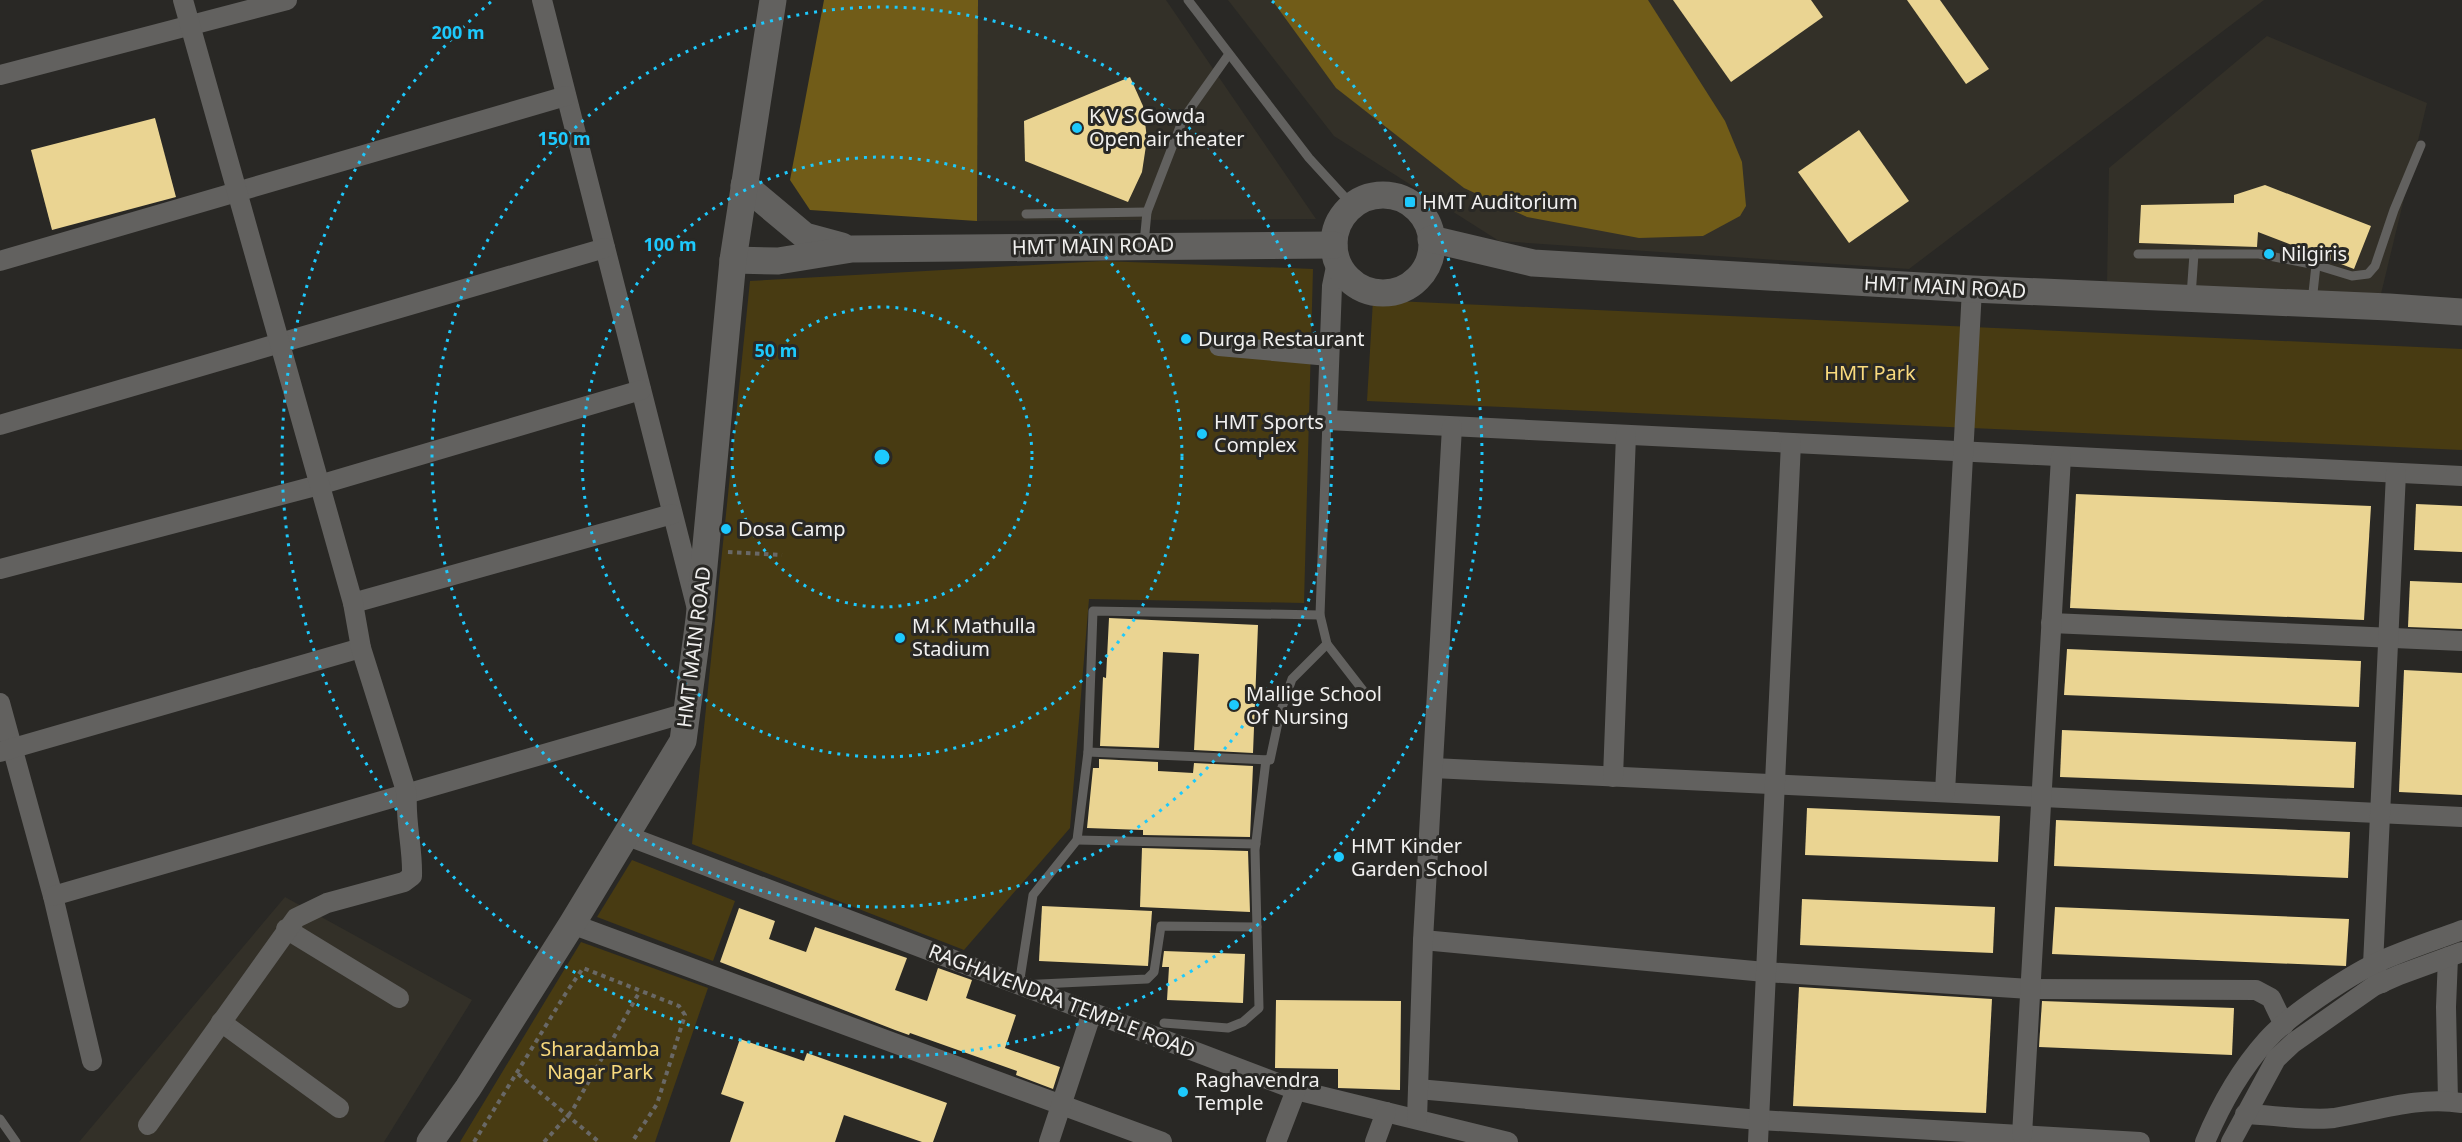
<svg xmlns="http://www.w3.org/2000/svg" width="2462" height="1142" font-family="'Noto Sans',sans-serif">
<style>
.built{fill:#333028}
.green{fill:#483b12}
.forest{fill:#715c18}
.building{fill:#ead492}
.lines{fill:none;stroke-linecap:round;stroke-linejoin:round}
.path{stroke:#696866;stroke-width:4;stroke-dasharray:4.5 4.5;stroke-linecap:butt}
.lane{stroke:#62615f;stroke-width:9}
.street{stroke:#62615f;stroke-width:20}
.secondary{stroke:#62615f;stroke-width:27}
.ring{fill:none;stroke:#1dc9fd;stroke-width:3;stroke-dasharray:3 6}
.poi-dot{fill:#1dc9fd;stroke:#292825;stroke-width:2}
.labels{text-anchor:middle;stroke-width:6;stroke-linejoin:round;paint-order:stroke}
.poi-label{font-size:20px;fill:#f1f0ef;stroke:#292825;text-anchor:start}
.street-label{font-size:20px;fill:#f1f0ef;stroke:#292825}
.park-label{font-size:20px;fill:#f9da7d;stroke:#292825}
.centre{fill:#1dc9fd;stroke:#292825;stroke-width:3}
.ring-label{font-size:18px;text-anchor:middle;font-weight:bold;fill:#1dc9fd;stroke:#292825;stroke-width:6;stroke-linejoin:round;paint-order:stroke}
</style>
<rect width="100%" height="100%" fill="#292825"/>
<g class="built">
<path d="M978,0H1166L1316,219L977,221Z"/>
<path d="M1228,0H2264L1909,269L1499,241L1334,136Z"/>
<path d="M2267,36L2427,103L2380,298L2107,286L2109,168Z"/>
<path d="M285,897L472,1000L384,1142H79Z"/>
</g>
<g class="green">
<path d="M1103,261L1313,269L1304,603L1089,599L1070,828L964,950L692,844L750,281Z"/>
<path d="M1373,300L2462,349V450L1367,401Z"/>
<path d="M632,860L735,901L713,961L597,917Z"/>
<path d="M581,942L708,988L655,1142H460Z"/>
</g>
<g class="forest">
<path d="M824,0H978L977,221L810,210L790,180Z"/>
<path d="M1272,0H1648L1725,121L1742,162L1746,206L1740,216L1703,236L1639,238L1527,217L1464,188L1336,88Z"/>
</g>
<g class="building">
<path d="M1673,0H1811L1823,17L1731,82Z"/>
<path d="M1907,0H1940L1989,69L1966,84Z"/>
<path d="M1130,77L1143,106L1147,139L1142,172L1128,202L1025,161L1024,121Z"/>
<path d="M155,118L176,197L52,230L31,150Z"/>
<path d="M1859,130L1909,201L1849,243L1798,172Z"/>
<path d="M2265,185L2371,226L2354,269L2258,232L2257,247L2139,243L2141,205L2234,203V195Z"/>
<path d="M2076,494L2371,506L2364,620L2070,608Z"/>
<path d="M2416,504L2462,506V552L2414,550Z"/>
<path d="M2410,581L2462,583V629L2408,627Z"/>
<path d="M1109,618L1258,625L1253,753L1194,750L1199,654L1163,652L1159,748L1100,746L1103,677L1106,678Z"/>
<path d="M2067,649L2361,661L2359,707L2064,695Z"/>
<path d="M2404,670L2462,673V795L2399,792Z"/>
<path d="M2062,730L2356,742L2354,788L2060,777Z"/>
<path d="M1099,759L1158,762V771L1193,773L1194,763L1253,766L1250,837L1143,835V830L1087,828L1093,768H1099Z"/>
<path d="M1807,808L2000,816L1998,862L1805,855Z"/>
<path d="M2056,820L2350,832L2348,878L2054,866Z"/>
<path d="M1142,848L1248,851L1250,912L1140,907Z"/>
<path d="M1802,899L1995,907L1993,953L1800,945Z"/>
<path d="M1042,906L1152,911L1148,966L1039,961Z"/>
<path d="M2055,907L2349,919L2346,966L2052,954Z"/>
<path d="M739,908L775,921L769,939L806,952L815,927L907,958L895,990L927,1001L938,968L972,980L966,998L1016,1015L1005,1048L1060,1067L1053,1089L1016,1075L1017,1071L910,1033L909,1035L895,1030L720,962Z"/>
<path d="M1164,951L1245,954L1243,1003L1167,1000L1169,967H1162Z"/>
<path d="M1799,987L1992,999L1986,1113L1793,1106Z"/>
<path d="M1276,1000L1401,1001L1400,1090L1338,1088V1069L1275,1068Z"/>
<path d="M2042,1001L2234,1008L2232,1055L2039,1047Z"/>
<path d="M740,1039L804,1061L807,1053L947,1103L933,1142H922L844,1115L835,1142H730L744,1102L721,1094Z"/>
</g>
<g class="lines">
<g class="path">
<path d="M728,552L782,555"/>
<path d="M518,1074L599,1142"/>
<path d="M474,1142L566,993L583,968L679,1006L685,1015L657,1104L632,1142"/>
<path d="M544,1142L572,1111L640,991"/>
</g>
<g class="lane">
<path d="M1188,0L1309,158L1352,205"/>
<path d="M1026,214L1147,212"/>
<path d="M1144,243L1147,212L1183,119L1229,54"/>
<path d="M2138,254H2259L2316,265L2352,276L2368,274L2375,266L2394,210L2421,145"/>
<path d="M2191,296L2194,254"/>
<path d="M2312,302L2316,265"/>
<path d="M1327,420L1320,615L1327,644L1365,693"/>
<path d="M1088,752L1270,760L1280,713L1292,679L1327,644"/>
<path d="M1077,840L1256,844"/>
<path d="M1257,927L1161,926L1154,972L1147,979L1019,985L1033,895L1077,840L1088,752L1093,611L1320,615"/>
<path d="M1164,1023L1228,1028L1243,1022L1259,1008L1255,850L1266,760"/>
<path d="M0,1119L16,1142"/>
</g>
<g class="street">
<path d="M542,0L696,605"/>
<path d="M0,75L287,0"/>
<path d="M0,261L566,96"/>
<path d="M1337,262L1332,286L1327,420L2462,476"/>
<path d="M1219,346L1329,356"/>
<path d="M0,425L605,248"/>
<path d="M0,569L319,485L641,390"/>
<path d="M353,603L672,514"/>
<path d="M2051,623L2462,641"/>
<path d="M0,703L53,896L92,1061"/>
<path d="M0,752L361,648"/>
<path d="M1433,768L2462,817"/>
<path d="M1613,777L1626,435"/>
<path d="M1945,792L1972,289"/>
<path d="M625,835L1296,1090L1508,1142"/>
<path d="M53,896L686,713"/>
<path d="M572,924L1162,1142"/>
<path d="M286,929L399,998"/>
<path d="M1423,940L1765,972L2030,989L2256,990L2271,998L2284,1025"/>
<path d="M2382,983L2373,965L2396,473"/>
<path d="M221,1022L339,1108"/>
<path d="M1418,1089L1759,1120L2140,1142"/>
<path d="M2448,1101L2446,1007L2448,957"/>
<path d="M2245,1114C2271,1115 2310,1121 2334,1118C2377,1111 2417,1096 2462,1103"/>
<path d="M1417,1119L1423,940L1452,427"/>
<path d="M148,1125L296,918L327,903L404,882L412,876C413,848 405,822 407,794L361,648L353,603L183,0"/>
<path d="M2022,1135L2061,457"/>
<path d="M1049,1142L1092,1012"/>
<path d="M1276,1142L1296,1090"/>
<path d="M1375,1142L1386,1112"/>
<path d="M1758,1142L1791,443"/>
<path d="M2205,1142C2220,1106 2241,1069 2267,1040C2288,1016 2347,977 2376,963C2404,950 2433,941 2462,930"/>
<path d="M2231,1142L2276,1059L2293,1043L2374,986L2399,975L2462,952"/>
</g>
<g class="secondary">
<path d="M744,185L805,236L842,246"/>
<circle cx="1383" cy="244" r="49"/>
<path d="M1431,239L1533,263L1972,289L2389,307L2462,312"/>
<path d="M733,260L778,261L852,249L1334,245"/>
<path d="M430,1142L468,1088L572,924L683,741L699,619L733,260L773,0"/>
</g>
</g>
<g class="ring">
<circle cx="882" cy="457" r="150"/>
<circle cx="882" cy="457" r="300"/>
<circle cx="882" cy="457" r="450"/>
<path d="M1272 1A600 600 0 1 1 492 1"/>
</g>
<g class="poi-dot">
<circle cx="1077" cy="128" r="6"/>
<rect x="1404" y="196" width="12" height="12" rx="3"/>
<circle cx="2269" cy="254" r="6"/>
<circle cx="1186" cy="339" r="6"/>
<circle cx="1202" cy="434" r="6"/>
<circle cx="726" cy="529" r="6"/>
<circle cx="900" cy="638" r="6"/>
<circle cx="1234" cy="705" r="6"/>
<circle cx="1339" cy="857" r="6"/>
<circle cx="1183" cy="1092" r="6"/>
</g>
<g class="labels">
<g class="poi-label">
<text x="1089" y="123">K V S Gowda<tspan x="1089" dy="23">Open air theater</tspan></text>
<text x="1422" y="209">HMT Auditorium</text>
<text x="2281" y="261">Nilgiris</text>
<text x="1198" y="346">Durga Restaurant</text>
<text x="1214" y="429">HMT Sports<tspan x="1214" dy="23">Complex</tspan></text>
<text x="738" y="536">Dosa Camp</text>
<text x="912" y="633">M.K Mathulla<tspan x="912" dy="23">Stadium</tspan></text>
<text x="1246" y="701">Mallige School<tspan x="1246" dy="23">Of Nursing</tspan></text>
<text x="1351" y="853">HMT Kinder<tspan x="1351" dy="23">Garden School</tspan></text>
<text x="1195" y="1087">Raghavendra<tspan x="1195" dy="23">Temple</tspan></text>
</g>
<g class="street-label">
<text transform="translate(1093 246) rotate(-1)" y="7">HMT MAIN ROAD</text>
<text transform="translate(1945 287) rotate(3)" y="7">HMT MAIN ROAD</text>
<text transform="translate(694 647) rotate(-83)" y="7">HMT MAIN ROAD</text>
<text transform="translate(1062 1001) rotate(21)" y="7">RAGHAVENDRA TEMPLE ROAD</text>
</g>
<g class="park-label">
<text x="1870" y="380">HMT Park</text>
<text x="600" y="1056">Sharadamba<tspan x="600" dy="23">Nagar Park</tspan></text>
</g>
</g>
<circle cx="882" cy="457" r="9" class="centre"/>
<g class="ring-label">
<text x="458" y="39">200 m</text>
<text x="564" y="145">150 m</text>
<text x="670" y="251">100 m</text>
<text x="776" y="357">50 m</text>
</g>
</svg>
